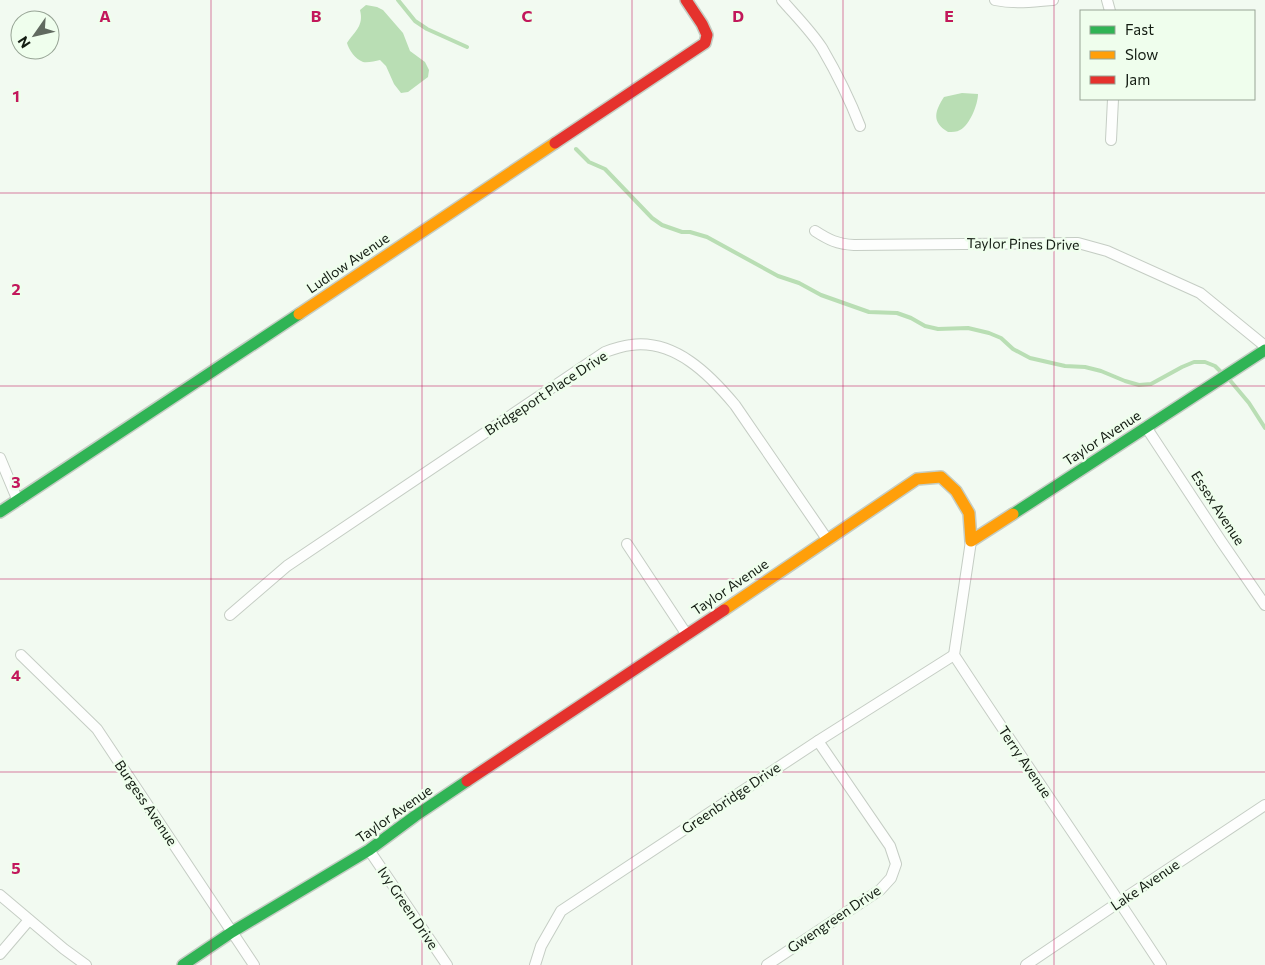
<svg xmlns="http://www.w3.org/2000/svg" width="1265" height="965" font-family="Commissioner,sans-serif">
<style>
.water{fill:#b9deb4}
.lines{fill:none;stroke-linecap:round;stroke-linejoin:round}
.stream{stroke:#b9deb4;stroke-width:4}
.street-casing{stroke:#c5cdc4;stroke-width:12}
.fast-casing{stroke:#c5cdc4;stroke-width:14}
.slow-casing{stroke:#c5cdc4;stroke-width:14}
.jam-casing{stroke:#c5cdc4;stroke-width:14}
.street{stroke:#fdfefd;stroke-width:10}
.fast{stroke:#30b455;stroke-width:11}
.slow{stroke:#ff9f0a;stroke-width:11}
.jam{stroke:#e5322d;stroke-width:11}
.grid{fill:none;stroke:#c2185b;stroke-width:1;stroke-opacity:0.55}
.labels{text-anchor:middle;stroke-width:5;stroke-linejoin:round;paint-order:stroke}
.street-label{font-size:14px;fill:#131c12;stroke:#effeed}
.grid-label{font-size:16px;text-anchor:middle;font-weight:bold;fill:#c2185b;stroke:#effeed;stroke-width:5;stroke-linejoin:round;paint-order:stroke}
</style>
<rect width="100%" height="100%" fill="#f2faf1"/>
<g class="water">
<path d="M366,5L377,7L383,10L403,33L410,51L425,62L429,70L428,77L408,92L401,93L394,84L386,66L380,60C375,61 368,63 363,62C355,59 349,50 347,43C355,31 364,26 360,10Z"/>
<path d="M962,93L978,94C978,104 970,125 960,130C957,132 952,132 948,132C931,122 935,111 944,97Z"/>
</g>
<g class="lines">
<g class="stream">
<path d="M398,0L415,21L427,29L467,47"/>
<path d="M576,149L589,162L605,169L652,218L662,225L682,232H690L707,237L778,276L799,283L821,295L869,312L897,313L911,318L925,326L938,329L968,328L989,333L1001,338L1013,349L1030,358L1065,366L1085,367L1101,371L1125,381L1139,385L1151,384L1182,367L1194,362H1205L1215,366L1223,374"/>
<path d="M1228,378L1249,403L1265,428"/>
</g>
<g class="street-casing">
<g id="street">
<path d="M782,0C795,15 811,31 822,48C836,72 850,100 860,126"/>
<path d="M995,0C1014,4 1033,2 1053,0"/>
<path d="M1107,0L1110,11"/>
<path d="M1111,140L1113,99"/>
<path d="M815,231C829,240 837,244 854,245L1078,243L1107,251L1200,293L1265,346"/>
<path d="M1146,427L1221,541L1265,605"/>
<path d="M0,458L18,501"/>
<path d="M971,541L954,655C1022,759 1093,861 1161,965"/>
<path d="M627,544L687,635"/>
<path d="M230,615L287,566L605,352C613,349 622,346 631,345C675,339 710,375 735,405L827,539"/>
<path d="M21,655L97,729L254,965"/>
<path d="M369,850L447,965"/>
<path d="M0,895L64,949L86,965"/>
<path d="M0,954L29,920"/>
<path d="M535,965L541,946L561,911L818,741L954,655"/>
<path d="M767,965L880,890L891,878L896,864L890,846L818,741"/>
<path d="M1026,965L1131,894L1265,805"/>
</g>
</g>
<g class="fast-casing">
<g id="fast">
<path d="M0,512L299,314"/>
<path d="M1013,514L1265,350"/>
<path d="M183,965L232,932L369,850L415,816L467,781"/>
</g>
</g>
<g class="slow-casing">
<g id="slow">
<path d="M299,314L555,143"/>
<path d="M724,610L917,479L941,477L956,491L969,513L971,541L1013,514"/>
</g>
</g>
<g class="jam-casing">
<g id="jam">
<path d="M555,143L705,43L707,35L702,24L686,0"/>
<path d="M467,781L724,610"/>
</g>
</g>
<use href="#street" class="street"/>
<use href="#fast" class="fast"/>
<use href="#slow" class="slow"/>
<use href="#jam" class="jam"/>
</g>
<path class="grid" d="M211,0V965M422,0V965M632,0V965M843,0V965M1054,0V965M0,193H1265M0,386H1265M0,579H1265M0,772H1265"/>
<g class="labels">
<g class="street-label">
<text transform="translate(1023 244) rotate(1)" y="5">Taylor Pines Drive</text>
<text transform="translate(348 263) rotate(-34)" y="5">Ludlow Avenue</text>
<text transform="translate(546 393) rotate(-33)" y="5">Bridgeport Place Drive</text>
<text transform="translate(1102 438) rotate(-33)" y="5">Taylor Avenue</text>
<text transform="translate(1218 508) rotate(57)" y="5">Essex Avenue</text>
<text transform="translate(730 587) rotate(-34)" y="5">Taylor Avenue</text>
<text transform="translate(1025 762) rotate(56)" y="5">Terry Avenue</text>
<text transform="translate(731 798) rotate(-34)" y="5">Greenbridge Drive</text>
<text transform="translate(146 803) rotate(56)" y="5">Burgess Avenue</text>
<text transform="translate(394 814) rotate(-35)" y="5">Taylor Avenue</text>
<text transform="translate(1145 885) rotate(-34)" y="5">Lake Avenue</text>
<text transform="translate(408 908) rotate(56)" y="5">Ivy Green Drive</text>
<text transform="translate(834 919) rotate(-34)" y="5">Gwengreen Drive</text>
</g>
</g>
<g class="grid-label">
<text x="105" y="22">A</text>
<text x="316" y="22">B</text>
<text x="527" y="22">C</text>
<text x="738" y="22">D</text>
<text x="949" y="22">E</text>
<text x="16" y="102">1</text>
<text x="16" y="295">2</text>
<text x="16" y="488">3</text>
<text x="16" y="681">4</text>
<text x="16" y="874">5</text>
</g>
<rect x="1080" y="10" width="175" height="90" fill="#effeed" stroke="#97a495"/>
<rect x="1090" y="26" width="25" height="8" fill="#30b455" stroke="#97a495"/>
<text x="1125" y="35" font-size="15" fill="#131c12">Fast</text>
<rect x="1090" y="51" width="25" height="8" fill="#ff9f0a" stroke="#97a495"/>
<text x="1125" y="60" font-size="15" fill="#131c12">Slow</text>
<rect x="1090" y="76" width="25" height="8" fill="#e5322d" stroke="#97a495"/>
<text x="1125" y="85" font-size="15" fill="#131c12">Jam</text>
<g transform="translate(35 35) rotate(236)"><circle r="24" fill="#effeed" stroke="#97a495"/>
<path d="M0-4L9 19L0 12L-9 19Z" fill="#616a60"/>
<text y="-8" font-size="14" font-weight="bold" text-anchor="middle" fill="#131c12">N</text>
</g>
</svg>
